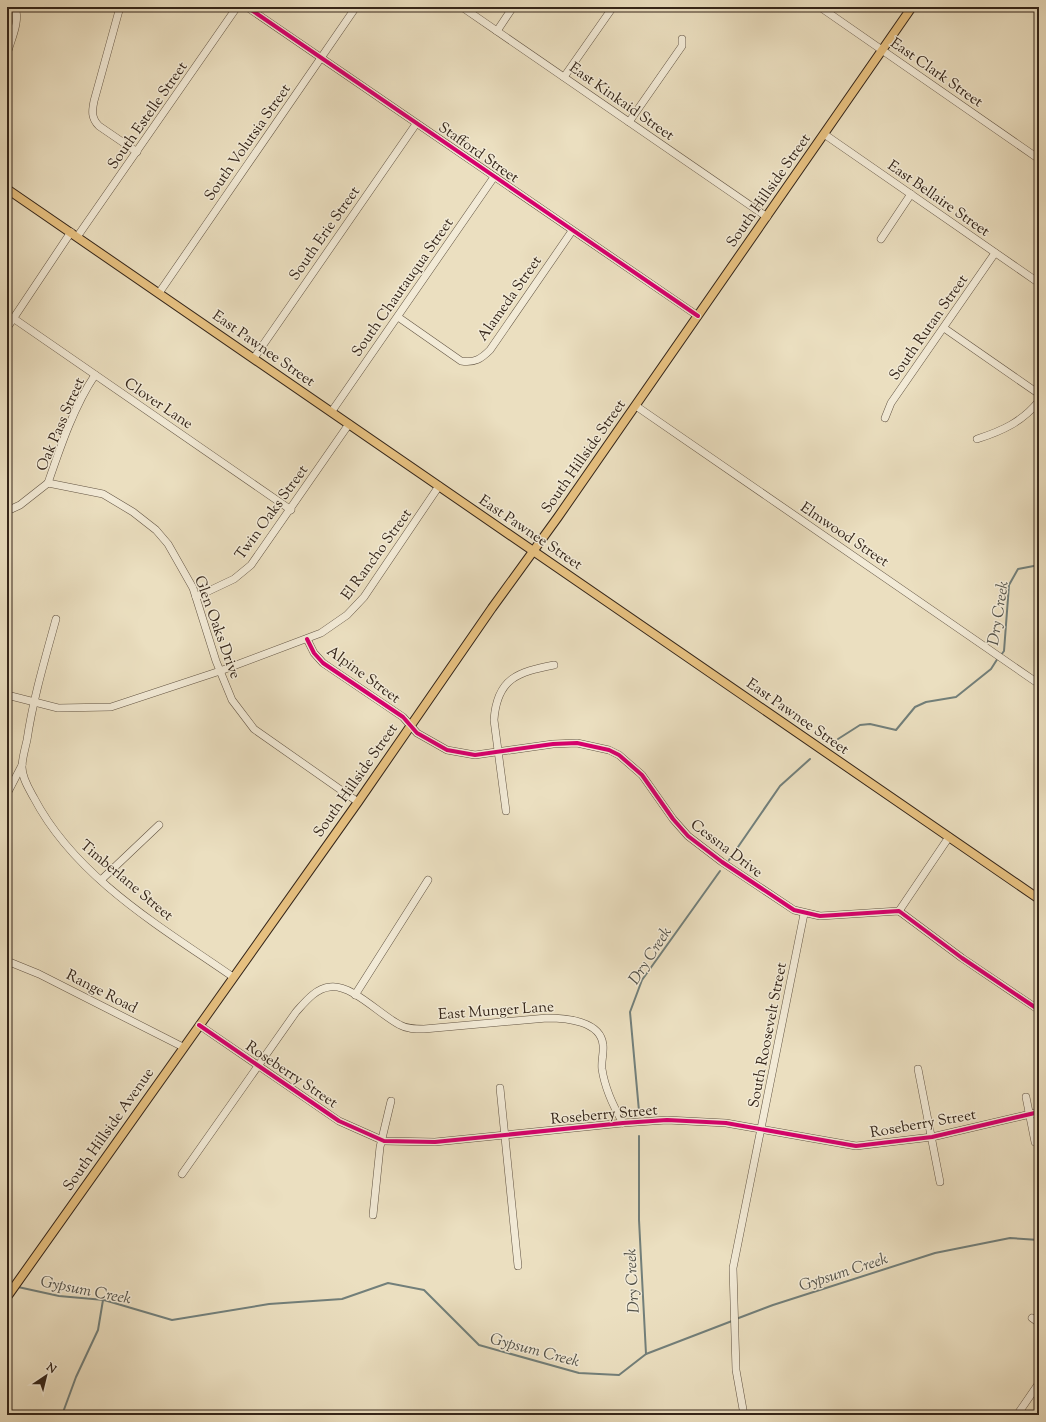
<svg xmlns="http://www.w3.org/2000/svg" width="1046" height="1422" font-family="'Sorts Mill Goudy',serif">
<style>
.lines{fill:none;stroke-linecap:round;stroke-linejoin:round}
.stream{stroke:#727f7a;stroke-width:2}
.minor-casing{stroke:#625443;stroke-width:8}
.major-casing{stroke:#342519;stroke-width:10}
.minor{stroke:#f2ead6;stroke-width:7}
.major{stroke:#e6c080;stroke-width:8}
.cycleway-casing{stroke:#f2ead6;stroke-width:6}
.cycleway{stroke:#d6006c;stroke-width:4}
.labels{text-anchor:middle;stroke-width:3;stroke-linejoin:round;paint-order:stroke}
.street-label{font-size:15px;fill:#342519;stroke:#f2ead6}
.water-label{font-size:16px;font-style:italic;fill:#535249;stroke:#f2ead6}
</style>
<rect width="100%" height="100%" fill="#ebdfc0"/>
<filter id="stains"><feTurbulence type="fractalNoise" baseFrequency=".005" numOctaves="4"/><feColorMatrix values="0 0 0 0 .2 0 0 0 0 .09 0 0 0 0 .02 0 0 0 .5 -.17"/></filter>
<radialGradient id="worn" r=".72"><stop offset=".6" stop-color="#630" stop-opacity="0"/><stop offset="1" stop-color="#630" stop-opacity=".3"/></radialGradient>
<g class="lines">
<g class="stream">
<path d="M1001,655L1004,651L1009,585L1018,569L1039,565"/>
<path d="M838,739L860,725L870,724L896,730L915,707L926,702L956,697L991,669L998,658"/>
<path d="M729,860L780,786L810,759"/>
<path d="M639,1111L630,1012L642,980L720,871"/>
<path d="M639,1136V1220L646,1354"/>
<path d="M18,1287L59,1296L104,1300L172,1320L269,1304L342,1299L388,1283L424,1290L479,1345L579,1373L619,1375L646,1354L732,1321"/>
<path d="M736,1319L773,1305L935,1253L1010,1238L1039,1240"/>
<path d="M62,1415L76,1377L98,1330L103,1300"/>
</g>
<g class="minor-casing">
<g id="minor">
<path d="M120,7L94,101C92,111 91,118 99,126L137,152"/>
<path d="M247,7L698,316"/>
<path d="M462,7L767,217"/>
<path d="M820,7L1039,159"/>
<path d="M497,31L513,7"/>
<path d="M8,51C12,37 20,21 15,7"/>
<path d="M564,77L613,7"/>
<path d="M629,122L682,46V39"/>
<path d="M824,134L1039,283"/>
<path d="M77,237L237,7"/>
<path d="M881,239L911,194"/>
<path d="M159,293L356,7"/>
<path d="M398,317L461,361C475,363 481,359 490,350L572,231"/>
<path d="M13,318L291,510"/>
<path d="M7,328L71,232"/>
<path d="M944,328L1039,394"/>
<path d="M254,358L416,124"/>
<path d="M636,406L1039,684"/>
<path d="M332,411L494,177"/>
<path d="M885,418L891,403L995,253"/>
<path d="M977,439C1002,431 1022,422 1039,401"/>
<path d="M48,483C60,448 74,406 95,375"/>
<path d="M7,511L20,505L48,483L103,494L133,512L156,530L168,544L193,588L216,661L232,700L254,729L358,802"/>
<path d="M196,597L234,579L251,565L349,424"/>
<path d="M56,619C45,659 33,699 27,740C25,749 22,759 22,767C22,778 29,789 34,798C76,878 161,927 233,977"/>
<path d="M307,639L314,653L323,663L403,717L417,733L447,750L475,755L553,744L577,743L609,750L619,755L642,775L673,819L688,836L722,862L794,910L820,916L899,911L962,958L1039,1010"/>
<path d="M7,695L58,708L111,707L220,671L321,633L347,615L364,597L439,486"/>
<path d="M7,794L22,765"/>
<path d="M506,811L494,720C497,678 518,672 554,665"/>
<path d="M101,880L159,825"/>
<path d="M899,911L949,837"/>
<path d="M7,961L39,974L183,1047"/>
<path d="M355,995L428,880"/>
<path d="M199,1025L339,1121L384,1141L435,1142L623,1123L667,1120L726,1123L856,1146L932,1137L1039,1112"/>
<path d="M918,1069L940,1182"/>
<path d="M500,1088L518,1266"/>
<path d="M1026,1097L1035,1142"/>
<path d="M182,1174L296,1012C305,1002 316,988 330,987C352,984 380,1015 400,1025C407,1029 415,1029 424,1029L547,1018C566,1018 601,1021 603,1045C604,1053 601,1061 602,1069C605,1089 613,1106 623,1123"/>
<path d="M373,1215L380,1147L391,1101"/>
<path d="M1032,1318L1039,1323"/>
<path d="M744,1415L736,1370L733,1268L804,914"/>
<path d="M1017,1415L1039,1383"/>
</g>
</g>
<g class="major-casing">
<g id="major">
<path d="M7,189L1039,899"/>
<path d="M7,1297L358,802L492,608L558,517L912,7"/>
</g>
</g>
<use href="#minor" class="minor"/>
<use href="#major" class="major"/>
<g class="cycleway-casing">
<g id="cycleway">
<path d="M247,7L698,316"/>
<path d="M307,639L314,653L323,663L403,717L417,733L447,750L475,755L553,744L577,743L609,750L619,755L642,775L673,819L688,836L722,862L794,910L820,916L899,911L962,958L1039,1010"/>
<path d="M199,1025L339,1121L384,1141L435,1142L623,1123L667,1120L726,1123L856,1146L932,1137L1039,1112"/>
</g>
</g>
<use href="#cycleway" class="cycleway"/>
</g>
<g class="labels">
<g class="street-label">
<text transform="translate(937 72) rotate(35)" y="5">East Clark Street</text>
<text transform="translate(622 101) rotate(35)" y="5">East Kinkaid Street</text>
<text transform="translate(147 115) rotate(-55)" y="5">South Estelle Street</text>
<text transform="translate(247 142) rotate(-55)" y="5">South Volutsia Street</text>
<text transform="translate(479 152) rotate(35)" y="5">Stafford Street</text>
<text transform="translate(768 190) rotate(-55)" y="5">South Hillside Street</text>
<text transform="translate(939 198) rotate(35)" y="5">East Bellaire Street</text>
<text transform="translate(324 233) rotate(-55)" y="5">South Erie Street</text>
<text transform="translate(402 287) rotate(-55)" y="5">South Chautauqua Street</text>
<text transform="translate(509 298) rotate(-55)" y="5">Alameda Street</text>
<text transform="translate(928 327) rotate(-55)" y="5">South Rutan Street</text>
<text transform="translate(264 348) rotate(35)" y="5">East Pawnee Street</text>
<text transform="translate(159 403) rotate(34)" y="5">Clover Lane</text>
<text transform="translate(60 424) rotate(-67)" y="5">Oak Pass Street</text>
<text transform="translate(583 456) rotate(-55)" y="5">South Hillside Street</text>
<text transform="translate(271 512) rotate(-54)" y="5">Twin Oaks Street</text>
<text transform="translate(531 532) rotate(34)" y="5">East Pawnee Street</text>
<text transform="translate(845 534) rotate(34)" y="5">Elmwood Street</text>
<text transform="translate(376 554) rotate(-54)" y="5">El Rancho Street</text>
<text transform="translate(218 627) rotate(70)" y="5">Glen Oaks Drive</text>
<text transform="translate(364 674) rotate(36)" y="5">Alpine Street</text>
<text transform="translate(798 716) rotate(35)" y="5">East Pawnee Street</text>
<text transform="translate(355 780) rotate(-55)" y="5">South Hillside Street</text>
<text transform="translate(727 848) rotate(37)" y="5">Cessna Drive</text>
<text transform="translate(127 880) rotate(40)" y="5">Timberlane Street</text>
<text transform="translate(102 991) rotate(27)" y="5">Range Road</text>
<text transform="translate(496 1010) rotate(-4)" y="5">East Munger Lane</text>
<text transform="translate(767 1035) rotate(-79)" y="5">South Roosevelt Street</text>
<text transform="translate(292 1074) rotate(34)" y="5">Roseberry Street</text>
<text transform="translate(604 1114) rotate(-5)" y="5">Roseberry Street</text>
<text transform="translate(923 1123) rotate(-10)" y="5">Roseberry Street</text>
<text transform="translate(108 1129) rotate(-55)" y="5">South Hillside Avenue</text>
</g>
<g class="water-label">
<text transform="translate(997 613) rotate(-81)" y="6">Dry Creek</text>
<text transform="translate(649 955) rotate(-57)" y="6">Dry Creek</text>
<text transform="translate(843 1271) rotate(-18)" y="6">Gypsum Creek</text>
<text transform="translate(631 1281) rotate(-93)" y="6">Dry Creek</text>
<text transform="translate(86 1289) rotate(11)" y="6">Gypsum Creek</text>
<text transform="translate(535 1349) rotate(15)" y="6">Gypsum Creek</text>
</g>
</g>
<rect width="1046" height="1422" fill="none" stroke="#ebdfc0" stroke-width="24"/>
<rect x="8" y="8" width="1030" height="1406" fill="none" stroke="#342519" stroke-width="2"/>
<rect x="12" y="12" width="1022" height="1398" fill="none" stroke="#342519"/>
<g transform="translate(46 1376) rotate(35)" stroke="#f2ead6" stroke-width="3" paint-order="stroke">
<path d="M0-3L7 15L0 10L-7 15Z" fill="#342519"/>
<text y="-6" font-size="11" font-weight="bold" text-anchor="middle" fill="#342519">N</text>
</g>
<rect width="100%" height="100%" filter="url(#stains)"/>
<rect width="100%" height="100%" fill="url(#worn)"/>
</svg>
